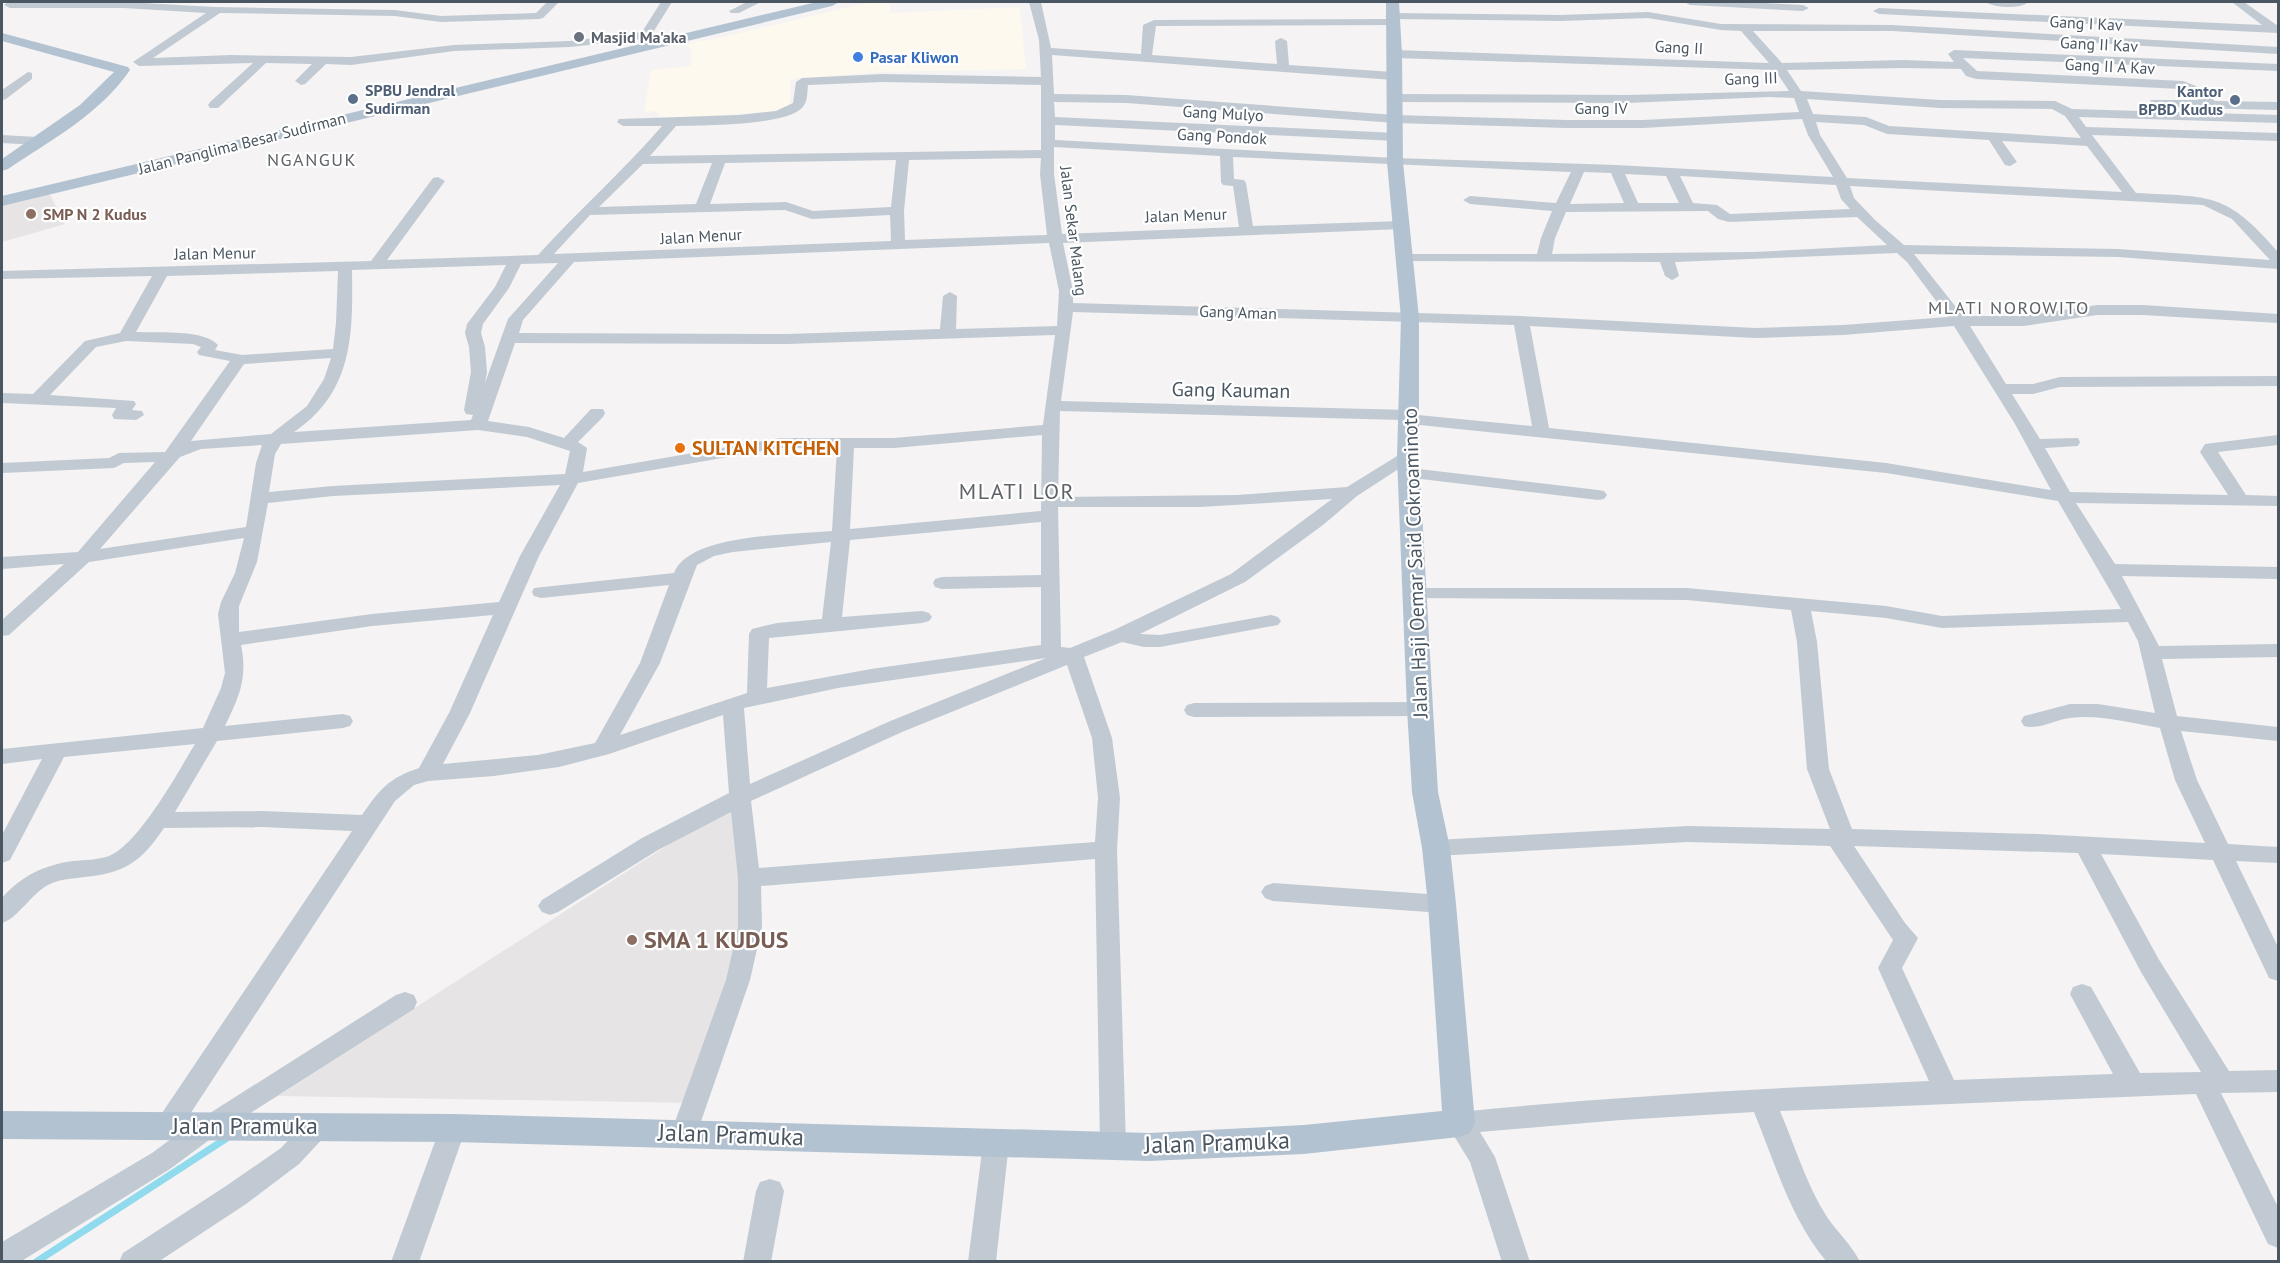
<svg xmlns="http://www.w3.org/2000/svg" width="2280" height="1263" font-family="'PT Sans',sans-serif">
<style>
.commercial{fill:#fdf9ef}
.education{fill:#e6e4e5}
.lines{fill:none;stroke-linecap:round;stroke-linejoin:round}
.stream{stroke:#90daee;stroke-width:7}
.minor{fill:#c1cad2;fill-rule:evenodd}
.major{fill:#b3c2d1;fill-rule:evenodd}
.worship-dot{fill:#6b7280;stroke:#fff;stroke-width:2}
.shop-dot{fill:#3f7fe0;stroke:#fff;stroke-width:2}
.service-dot{fill:#5c6f8a;stroke:#fff;stroke-width:2}
.education-dot{fill:#8d6e63;stroke:#fff;stroke-width:2}
.food-dot{fill:#e8710a;stroke:#fff;stroke-width:2}
.labels{text-anchor:middle;stroke-width:4.5;stroke-linejoin:round;paint-order:stroke}
.far-street-label{font-size:16px;fill:#4a5661;stroke:#fff}
.far-worship-label{font-size:16px;font-weight:bold;fill:#5b616d;stroke:#fff;text-anchor:start}
.far-shop-label{font-size:16px;font-weight:bold;fill:#366cbe;stroke:#fff;text-anchor:start}
.far-service-label{font-size:16px;font-weight:bold;fill:#4e5e75;stroke:#fff;text-anchor:start}
.far-education-label{font-size:16px;font-weight:bold;fill:#785e54;stroke:#fff;text-anchor:start}
.far-quarter-label{font-size:18px;letter-spacing:1.5px;fill:#5f6368;stroke:#fff}
.street-label{font-size:20px;fill:#4a5661;stroke:#fff}
.food-label{font-size:20px;font-weight:bold;fill:#c56008;stroke:#fff;text-anchor:start}
.quarter-label{font-size:22px;letter-spacing:1.5px;fill:#5f6368;stroke:#fff}
.near-education-label{font-size:24px;font-weight:bold;fill:#785e54;stroke:#fff;text-anchor:start}
.near-street-label{font-size:24px;fill:#4a5661;stroke:#fff}
</style>
<rect width="100%" height="100%" fill="#f5f3f3"/>
<path class="commercial" d="M870,2H890V13L1020,7L1026,69L884,72L790,79V105L779,111L661,119L656,111L644,112L651,70L691,66V49L687,45L694,41L710,40Z"/>
<g class="education">
<path d="M49,193L65,224L2,242V204Z"/>
<path d="M733,803L745,916L694,1103L278,1096Z"/>
</g>
<g class="lines">
<path class="stream" d="M36,1262L227,1138"/>
<g class="minor">
<path d="M8,2H124L215,7L395,10L441,16L536,13L547,2H559L543,18L539,19L441,22L395,16L220,13L153,58L231,55L351,57L454,45L570,41L642,32L661,2H672L652,34L668,41V45C659,48 651,44 644,39L570,47L454,51L351,65L326,64L305,84L301,85L295,81L312,64L266,63L218,108H210L208,105L210,102L253,63L139,66L133,62L206,13L124,8H10L4,5Z"/>
<path d="M747,2H761L739,13H731L729,11Z"/>
<path d="M1029,2H1041L1051,48L1141,54L1143,25L1154,20L1388,19L1385,16L1391,13L1560,15L1648,12L1721,24L1892,25L2278,47V54L1892,31H1753L1782,63L1904,60L1954,62L1948,54L1954,50L2278,64V71L1963,58L1977,71L2183,81L2196,86L2215,101L2276,102L2278,103V109L2276,110L2155,107L2149,103L2151,100H2199L2181,89L1976,79L1966,76L1961,69L1904,68L1787,70L1801,91L1940,100L2055,101L2072,109L2278,115V123L2079,117L2086,127L2278,133V141L2092,135L2136,193C2212,197 2226,192 2278,252V269L2118,257L1914,254L1963,316H2024L2097,305H2143L2278,314V323L2143,315H2097L2024,326H1970L2006,384H2033L2060,377L2278,376V386L2060,387L2033,394H2012L2040,439L2078,438L2080,442L2078,446L2045,448L2070,492L2228,495L2200,452L2205,444L2278,435V445L2218,452L2246,495L2278,496V506L2076,503L2115,564L2278,567V579L2122,576L2159,646L2278,644V657L2162,659L2177,716L2278,727V741L2181,731L2197,780L2228,844L2278,847V863L2236,861L2278,947V981L2269,978L2213,860L2101,854L2158,958L2229,1071L2278,1070V1092L2221,1093L2278,1207V1248L2268,1244L2196,1094L1780,1111C1795,1146 1806,1184 1827,1217C1837,1232 1852,1245 1860,1262H1827C1791,1220 1775,1163 1754,1112L1621,1120L1480,1132L1495,1157L1530,1262H1502L1470,1162L1446,1123L1450,1115L1459,1112C1616,1096 1772,1088 1929,1081L1878,968L1893,940L1830,846L1688,842L1436,856L1428,854L1425,848L1428,842L1436,840L1688,826L1830,829L1807,769L1797,642L1791,610L1687,600L1414,598L1407,596L1405,592L1407,588H1687L1886,606L1942,616L2121,609L2058,501L1886,473L1410,424L1402,420L1060,411L1058,497L1237,495L1347,487L1402,453H1414L1417,457L1357,496L1323,525L1245,582L1140,634L1160,635L1271,615L1278,617L1281,621L1278,625L1160,647H1144L1122,642L1084,657L1112,738L1120,798L1117,850L1126,1145L1122,1153L1113,1157L1104,1153L1100,1145L1095,859L761,886L762,927L750,980L697,1133L693,1141L684,1145L675,1141L671,1133L726,980L738,927V878L731,812L658,850L558,912L550,915L542,912L538,906L542,900L642,838L729,793L723,715L609,754L559,767L494,776L428,781L414,785L395,801L177,1134L396,995L405,992L414,995L417,1002L414,1009L216,1135L170,1169L20,1262H2V1242L152,1153L175,1136L167,1139L158,1135L154,1127L158,1119L352,831L262,827L164,828C141,862 125,873 84,877C72,879 59,879 48,885C31,894 17,919 2,923V898C21,876 44,865 73,861C85,860 98,860 109,856C139,844 178,772 195,744L64,757L10,860L2,863V835L42,759L2,764V749L203,728L221,688L225,673L218,614L221,602L235,573L244,538L89,562L9,635L2,636V620L64,564L2,569V557L78,552L155,462L124,463L114,468L2,473V463L109,458L119,453L165,452L230,361L199,355L197,352L201,347L193,344L126,341L96,347L50,395L134,401L136,404L132,410L142,411L144,415L136,420L114,419L112,415L116,408L2,403V393L33,394L85,341L120,333L152,276L2,279V271L371,261L433,178L438,177L445,181L387,260L538,255C578,211 623,171 662,126H623L617,122L619,119L739,115L776,111L793,103L796,82L802,78L883,74L1041,77L1039,40ZM1648,18L1721,30L1741,31L1769,63L1395,50L1389,54L1395,58L1775,70L1789,91L1627,95L1395,94L1389,98L1395,102L1627,103L1770,97L1794,98L1799,112L1643,120H1566L1395,115L1126,95L1054,94L1052,55L1393,80L1399,76L1393,72L1289,65L1287,41L1281,38L1275,41L1277,64L1152,55L1156,26L1392,25L1398,22L1395,19L1560,21ZM883,82L1041,85V150L650,156L676,126C702,125 784,126 802,108C808,102 807,93 808,85ZM1807,99L1940,108L2052,109L2065,116L2081,138L1889,126L1866,117L1813,114ZM1054,102L1126,103L1395,123L1566,128H1643L1802,119L1808,135L1833,177L1616,165L1395,158L1055,140V125L1396,141L1402,137L1396,133L1055,117ZM1816,122L1864,125L1887,134L1989,140L2005,165L2010,166L2017,162L2002,141L2087,146L2122,192L1847,178L1820,135ZM1054,147L1220,156L1221,182L1223,185L1233,186L1239,227L1062,234L1054,174ZM1233,157L1571,172L1556,203L1470,196L1463,200L1470,204L1552,211L1541,238L1537,254H1400L1398,257L1405,261L1660,262L1665,276L1672,280L1679,276L1675,262L1897,253L1907,262L1948,317L1843,325L1755,328L1521,316L1073,303V291L1063,243L1401,229L1408,225L1401,221L1253,226L1246,183L1244,180L1234,179ZM1041,158L1040,174L1047,235L905,240L904,211L909,160ZM896,160L891,207L813,211L786,202L710,204L725,163ZM712,163L696,204L599,207L643,164ZM1584,172L1611,173L1624,203L1570,204ZM1625,174L1666,176L1679,203H1638ZM1680,176L1836,185L1841,199L1850,209L1730,214L1717,205L1693,203ZM1850,186L2203,205L2232,219L2270,260L2118,249L1904,245L1875,220L1854,198ZM785,210L812,219L890,215L891,241L554,254L590,215ZM1566,212L1708,211L1718,219L1729,222L1857,217L1887,245L1754,252L1552,254L1555,238ZM1049,243L1059,291L1057,326L956,329L957,296L950,292L943,296L940,329L787,334L519,333L523,320L574,262ZM558,263L508,319L485,383L487,372L485,347L481,333L483,324L509,288L521,264ZM506,265L495,287L467,324L465,333L469,347L471,372L464,410L466,414L473,415L471,420L294,432C353,392 353,335 352,270ZM338,271L336,323L333,349L242,355L215,350L218,345C204,329 157,333 136,332L167,276ZM1073,312L1514,325L1532,426L1418,415L1410,410L1061,401ZM1530,326L1755,338L1843,335L1954,326L2015,424L2051,490L1886,463L1549,428ZM1055,335L1043,425L894,438H780L583,472L587,448L578,442L603,417L605,413L603,409H591L564,438L529,427L488,421L515,343L787,344ZM331,358L324,379L307,406L271,434L191,441L244,364ZM478,430L527,437L570,451L565,474L333,486L269,492L275,454L281,444ZM1042,435L1041,511L850,529L854,448H894ZM262,445L256,463L246,527L100,549L180,457L201,449ZM780,448H837L832,531C794,535 689,533 674,573L534,588L532,592L534,596L541,598L669,585L640,663L595,743L538,755L443,764L470,713L539,556L578,483ZM560,485L520,556L499,602L372,614L239,632V606L257,562L268,503L333,496ZM1332,499L1231,574L1114,630L1070,648L1061,647L1058,507H1200ZM1041,522V575L942,577L935,579L933,583L935,587L942,589L1041,587V645L871,669L767,688L769,638L922,623L929,621L932,617L929,613L922,611L842,617L850,540ZM831,542L822,619L777,623L752,629L749,634L747,693L620,735L660,663L697,565L714,556L733,552ZM1811,611L1886,618L1942,628L2128,622L2138,641L2155,713L2098,704H2070L2024,716L2021,721L2024,726C2039,730 2054,720 2070,718C2099,714 2131,723 2160,728L2175,780L2205,843L2038,834L1852,829L1829,769L1817,642ZM493,615L449,713L419,768C389,778 380,789 362,815L262,811L175,812L217,741L343,728L350,726L353,721L350,716L343,714L225,726C239,697 248,678 241,645L372,626ZM1046,658L888,722L750,784L744,708L838,688ZM1067,665L1092,738L1098,798L1095,842L759,868L751,801L902,732ZM1854,846L2078,853L2141,972L2201,1072L2140,1073L2091,987L2082,984L2073,987L2070,994L2113,1074L1954,1080L1902,968L1918,938L1905,923Z"/>
<path d="M1684,2H1743L1803,5L1809,8L1803,11L1690,5Z"/>
<path d="M1986,2H2025L2027,3C2019,9 1994,8 1986,2Z"/>
<path d="M2232,2H2244L2278,26V33L1879,14L1873,11L1879,8L2262,25Z"/>
<path d="M28,72L32,73V79L6,99L2,100V90Z"/>
<path d="M2,135L37,137L43,141L37,145L2,143Z"/>
<path d="M1410,468L1598,490L1604,491L1607,495L1604,499L1598,500L1404,477L1401,473L1404,469Z"/>
<path d="M1420,702L1427,704L1430,709L1427,714L1420,716L1194,717L1187,715L1184,710L1187,705L1194,703Z"/>
<path d="M1273,883L1442,895L1450,898L1454,904L1450,910L1442,913L1273,901L1265,898L1261,892L1265,886Z"/>
<path d="M318,1114L327,1118L331,1126L327,1134L299,1164L246,1204L158,1262H119L123,1253L226,1186L281,1148L309,1118Z"/>
<path d="M453,1116L462,1120L466,1128L419,1262H391L440,1128L444,1120Z"/>
<path d="M996,1131L1005,1135L1009,1143L996,1262H968L983,1143L987,1135Z"/>
<path d="M770,1179L780,1182L784,1191L771,1262H743L756,1191L760,1182Z"/>
</g>
<g class="major">
<path d="M817,2H839L832,6L2,206V196Z"/>
<path d="M1386,2H1399L1402,54L1403,162L1419,318V457L1433,709L1438,792L1450,848L1456,904L1475,1123L1470,1133L1459,1137L1304,1154L1149,1161L453,1142L2,1139V1111L453,1114L1149,1133L1304,1125L1442,1111L1428,904L1422,848L1412,792L1407,709L1397,457L1401,318L1387,162Z"/>
<path d="M2,33L128,67L130,70C100,114 51,140 8,169L2,171V159L80,105L114,72L2,41Z"/>
</g>
</g>
<circle class="worship-dot" cx="579" cy="37" r="6"/>
<circle class="shop-dot" cx="858" cy="57" r="6"/>
<g class="service-dot">
<circle cx="353" cy="99" r="6"/>
<circle cx="2235" cy="100" r="6"/>
</g>
<g class="education-dot">
<circle cx="31" cy="214" r="6"/>
<circle cx="632" cy="940" r="6"/>
</g>
<circle class="food-dot" cx="680" cy="448" r="6"/>
<g class="labels">
<g class="far-street-label">
<text transform="translate(2086 23) rotate(3)" y="6">Gang I Kav</text>
<text transform="translate(2099 44) rotate(3)" y="6">Gang II Kav</text>
<text transform="translate(1679 47) rotate(3)" y="6">Gang II</text>
<text transform="translate(2110 66) rotate(3)" y="6">Gang II A Kav</text>
<text transform="translate(1751 78) rotate(-2)" y="6">Gang III</text>
<text x="1601" y="114">Gang IV</text>
<text transform="translate(1223 113) rotate(3)" y="6">Gang Mulyo</text>
<text transform="translate(1222 136) rotate(3)" y="6">Gang Pondok</text>
<text transform="translate(242 143) rotate(-14)" y="6">Jalan Panglima Besar Sudirman</text>
<text transform="translate(1186 215) rotate(-2)" y="6">Jalan Menur</text>
<text transform="translate(1074 231) rotate(83)" y="6">Jalan Sekar Malang</text>
<text transform="translate(701 236) rotate(-3)" y="6">Jalan Menur</text>
<text transform="translate(215 253) rotate(-1)" y="6">Jalan Menur</text>
<text transform="translate(1238 312) rotate(2)" y="6">Gang Aman</text>
</g>
<g class="far-worship-label">
<text x="591" y="43">Masjid Ma'aka</text>
</g>
<g class="far-shop-label">
<text x="870" y="63">Pasar Kliwon</text>
</g>
<g class="far-service-label">
<text x="365" y="96">SPBU Jendral<tspan x="365" dy="18">Sudirman</tspan></text>
<text x="2223" y="97" text-anchor="end">Kantor<tspan x="2223" dy="18">BPBD Kudus</tspan></text>
</g>
<g class="far-education-label">
<text x="43" y="220">SMP N 2 Kudus</text>
</g>
<g class="far-quarter-label">
<text x="312" y="166">NGANGUK</text>
<text x="2009" y="314">MLATI NOROWITO</text>
</g>
<g class="street-label">
<text transform="translate(1231 390) rotate(1)" y="7">Gang Kauman</text>
<text transform="translate(1415 563) rotate(-92)" y="7">Jalan Haji Oemar Said Cokroaminoto</text>
</g>
<g class="food-label">
<text x="692" y="455">SULTAN KITCHEN</text>
</g>
<g class="quarter-label">
<text x="1017" y="499">MLATI LOR</text>
</g>
<g class="near-education-label">
<text x="644" y="948">SMA 1 KUDUS</text>
</g>
<g class="near-street-label">
<text x="245" y="1134">Jalan Pramuka</text>
<text transform="translate(731 1135) rotate(2)" y="8">Jalan Pramuka</text>
<text transform="translate(1217 1143) rotate(-2)" y="8">Jalan Pramuka</text>
</g>
</g>
<rect width="2280" height="1263" fill="none" stroke="#4a5661" stroke-width="6"/>
</svg>
